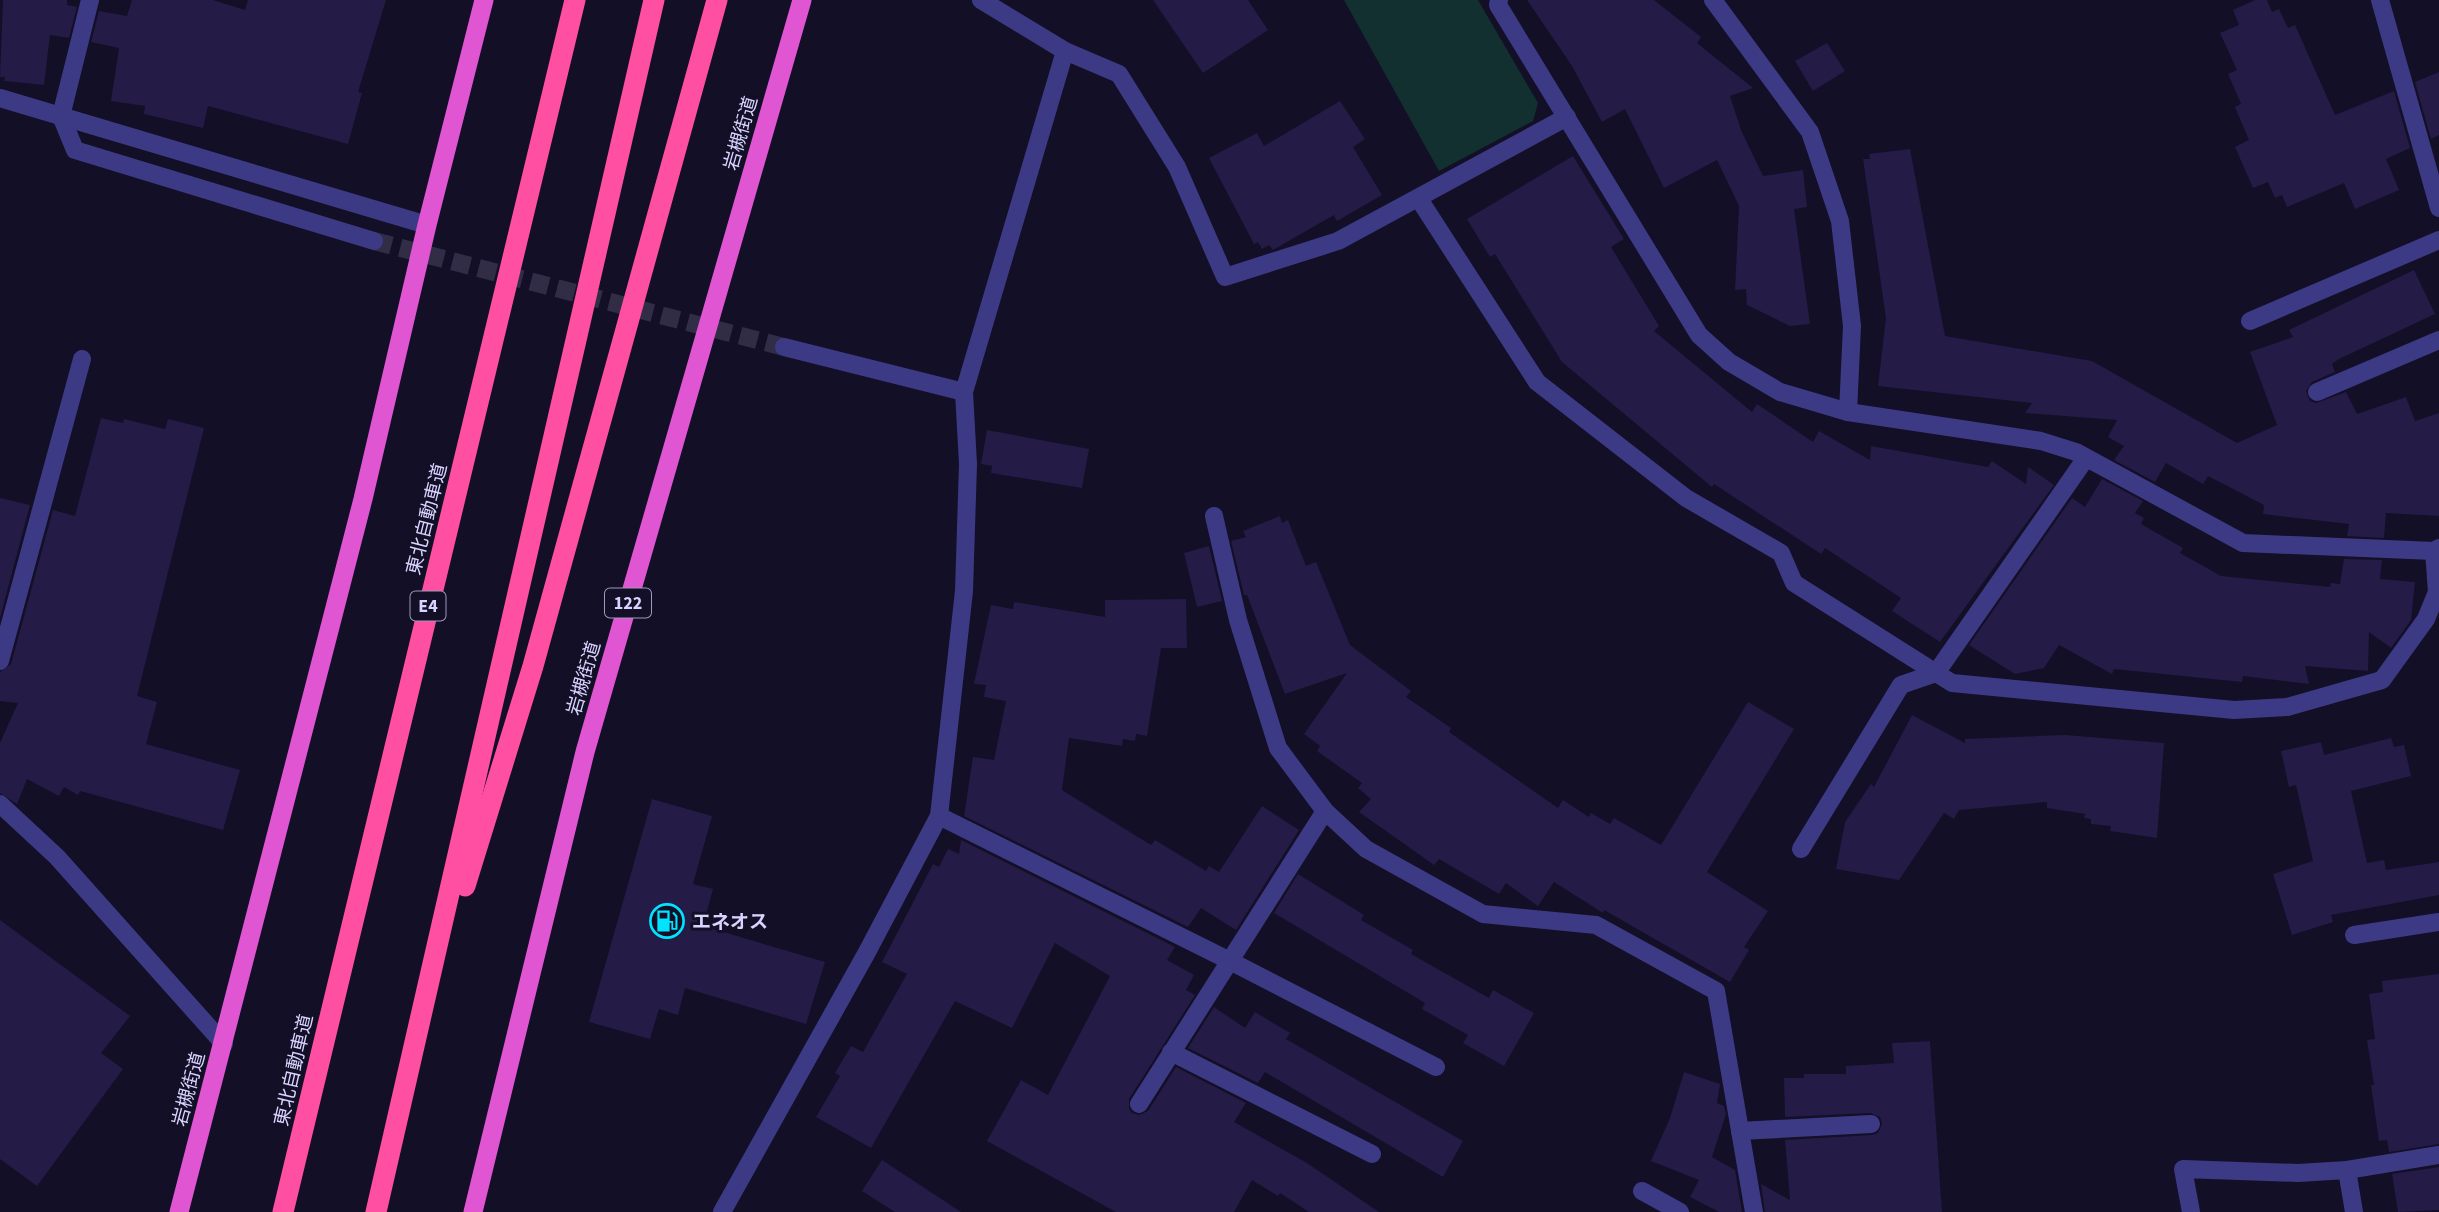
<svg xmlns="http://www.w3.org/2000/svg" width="2439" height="1212" font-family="'Source Sans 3','Noto Sans JP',sans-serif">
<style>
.green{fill:#12302f}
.building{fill:#241b47}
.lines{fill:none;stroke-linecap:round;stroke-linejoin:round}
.minor-tunnel{stroke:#312d47;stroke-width:18;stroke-dasharray:18 9;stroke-linecap:butt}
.service{stroke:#3d3a85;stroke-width:18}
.minor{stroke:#3d3a85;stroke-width:18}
.trunk{stroke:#e055d1;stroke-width:19}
.motorway{stroke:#ff4fa3;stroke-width:21}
.labels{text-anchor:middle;stroke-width:6;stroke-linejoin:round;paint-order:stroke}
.shield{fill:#130f26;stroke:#9e99be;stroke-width:2}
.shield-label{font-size:18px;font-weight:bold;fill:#d9d4ff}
.street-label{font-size:19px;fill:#d9d4ff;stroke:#130f26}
.poi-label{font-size:19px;font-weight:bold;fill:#d9d4ff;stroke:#130f26;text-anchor:start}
</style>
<rect width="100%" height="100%" fill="#130f26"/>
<path class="green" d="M1344,0H1478L1538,103L1533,121L1439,171Z"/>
<g class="building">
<path d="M3,0H67V5L77,7L69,38L50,35L44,85L4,81L5,77H0Z"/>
<path d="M132,0H213L245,10L248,0H386L358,92L362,93L348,144L208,106L203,128L144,114L145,106L111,101L119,48L91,42L99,11L127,16Z"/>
<path d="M1153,0H1248L1268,30L1203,73Z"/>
<path d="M1527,0H1654L1701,37L1697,43L1753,88L1730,96L1741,130L1763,176L1803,170L1807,207L1794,209L1810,324L1790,326L1747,305L1746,289L1735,290L1739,206L1717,160L1664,188L1625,109L1602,122L1572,66Z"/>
<path d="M2255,0H2267L2272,12L2279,9L2288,28L2295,25L2335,115L2394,91L2410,148L2386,159L2399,190L2355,209L2344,183L2287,207L2282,195L2275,198L2268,182L2253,188L2235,147L2249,140L2235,107L2241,104L2228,74L2237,70L2220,33L2239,25L2233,10Z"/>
<path d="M1827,43L1845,71L1813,91L1795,61Z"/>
<path d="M2439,72V135L2431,139L2415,82Z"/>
<path d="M1340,101L1365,139L1353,147L1382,195L1337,221L1334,215L1273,250L1269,245L1262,249L1258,242L1254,244L1209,158L1257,133L1264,146Z"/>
<path d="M1910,149L1945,336L2092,361L2237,443L2277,425L2250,352L2293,337L2289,330L2414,270L2435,314L2339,359L2332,364L2335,372L2312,382L2306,391L2310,401L2316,403L2346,392L2357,414L2406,397L2415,421L2439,413V516L2386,513L2384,538L2347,536L2349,524L2263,514L2264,505L2208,476L2203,484L2166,463L2155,482L2114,460L2124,446L2108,437L2117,420L2025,413L2032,403L1878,386L1886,318L1863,159H1870L1869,154Z"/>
<path d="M1573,156L1624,239L1611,247L1659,326L1654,331L1752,412L1757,404L1813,442L1819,431L1870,460L1871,446L1988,467L1992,461L2026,484L2028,467L2054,485L1940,642L1892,611L1901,598L1825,548L1821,554L1714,484L1712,487L1562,362L1495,254L1490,257L1467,219Z"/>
<path d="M101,418L123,423L124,419L165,429L168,419L204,428L137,696L157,702L146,744L240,770L223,830L80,791L78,795L64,787L59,796L27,779L17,804L0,793V743L18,703L0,701V672L11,664L53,510L75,516Z"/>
<path d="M987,430L1089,449L1082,488L991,473L992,466L981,464Z"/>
<path d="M2102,479L2143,501L2135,513L2144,518L2141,524L2183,548L2180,553L2221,576L2330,587L2331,583L2340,584L2344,559L2382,560L2380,579L2415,582L2411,620L2391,648L2369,632L2368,671L2305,666L2309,684L2243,676L2242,682L2114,669L2112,674L2059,645L2044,668L2015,674L1969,645L2072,498L2085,507Z"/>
<path d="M0,498L30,505L0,618Z"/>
<path d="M1280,516L1282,523L1288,520L1306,566L1316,562L1350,645L1411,691L1406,697L1451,728L1449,732L1558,808L1563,800L1589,817L1591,813L1610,824L1614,818L1661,845L1748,702L1794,729L1707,872L1768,911L1744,947L1749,950L1730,982L1604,910L1603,913L1554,882L1538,906L1506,883L1499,894L1439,859L1434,865L1359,812L1371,799L1358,788L1362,783L1317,751L1320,746L1304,734L1347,673L1285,694L1247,595H1244L1231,541L1246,537L1243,531Z"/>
<path d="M1209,546L1222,601L1197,607L1184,553Z"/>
<path d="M1186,599L1187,648H1161L1147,736L1136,734L1135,741L1123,739L1122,746L1069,738L1062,790L1151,845L1155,840L1206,871L1209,866L1219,872L1262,806L1299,830L1236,930L1201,908L1188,927L964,816L973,757L994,760L1006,701L984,697L986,685L974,684L991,605L1013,609L1014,602L1105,617V600Z"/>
<path d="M1912,715L1965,743V739L2065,735L2164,743L2157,838L2110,831L2111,826L2091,824V819L2084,818L2085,814L2047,808V802L1959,810L1954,819L1944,813L1899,880L1836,869L1845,822L1871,784L1874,787Z"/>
<path d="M2391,738L2394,747L2404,745L2411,776L2351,791L2367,863L2384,860L2386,870L2439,862V895L2331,915L2333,922L2292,935L2273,874L2313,861L2296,785L2289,787L2281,751L2321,742L2324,755Z"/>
<path d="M652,799L712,816L693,884L713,889L703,926L825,962L806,1024L685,988L678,1015L659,1009L650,1039L589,1022Z"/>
<path d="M961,840L1175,947L1167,960L1194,975L1186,990L1195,995L1129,1099V1109L1132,1113L1139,1115L1148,1111L1176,1067L1246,1103L1234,1122L1307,1163L1379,1212H1309L1280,1193L1278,1196L1252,1180L1234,1212H1116L987,1141L1021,1080L1048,1095L1110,976L1055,943L1012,1028L955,1001L871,1148L816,1117L840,1076L835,1073L851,1046L863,1052L907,974L882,962L933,864L939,867L948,849L959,854Z"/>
<path d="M1298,874L1364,915L1361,920L1413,950L1411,954L1489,998L1493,990L1534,1013L1504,1066L1463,1043L1468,1035L1422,1009L1425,1003L1274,913Z"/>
<path d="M0,920L130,1016L101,1053L123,1069L37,1186L0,1159Z"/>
<path d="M2439,974V1144L2389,1152L2387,1140L2379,1141L2371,1085H2374L2367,1040L2375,1039L2369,994L2383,992L2382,981Z"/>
<path d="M1214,1007L1245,1028L1255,1012L1290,1033L1286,1039L1463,1141L1443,1177L1265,1072L1258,1083L1188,1048Z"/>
<path d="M1930,1041L1942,1212H1765L1761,1184L1790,1200L1785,1140L1872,1135L1878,1133L1882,1124L1880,1117L1870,1113L1785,1117L1784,1078H1804V1074H1846V1066L1894,1063L1892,1043Z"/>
<path d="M1684,1072L1720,1084L1717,1103L1724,1106L1726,1114L1712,1157L1735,1170L1742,1212H1719L1690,1197L1699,1180L1651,1161L1670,1118Z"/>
<path d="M882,1160L961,1212H895L862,1191Z"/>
<path d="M2439,1167V1210L2398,1212L2392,1174Z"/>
</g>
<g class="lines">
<path class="minor-tunnel" d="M374,241L784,347"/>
<g class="service">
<path d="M2250,321L2439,240"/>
<path d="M2317,392L2439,340"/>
<path d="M2354,935L2439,922"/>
<path d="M1230,961L1436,1067"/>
<path d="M1171,1052L1372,1154"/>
<path d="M1740,1131L1871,1124"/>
<path d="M2347,1170L2439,1155"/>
<path d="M1642,1191L1680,1212"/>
</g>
<g class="minor">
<path d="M90,0L61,116L75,150L374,241"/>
<path d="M1499,0L1498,5L1699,335L1729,362L1780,392L1848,412L2041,441L2076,452L2243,543L2434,551"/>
<path d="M1713,0L1810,132L1840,221L1852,326L1848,412"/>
<path d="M2380,0L2439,208"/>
<path d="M1065,51L1119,74L1177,167L1225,277L1338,241L1567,117"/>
<path d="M0,98L427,225"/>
<path d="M1419,199L1537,382L1686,498L1781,553L1794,583L1952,683L2234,710L2287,707L2382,680L2426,619L2437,592L2434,551L2439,548"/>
<path d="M964,392L1065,51L981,0"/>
<path d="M1214,516L1238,620L1278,748L1325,811L1366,849L1483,914L1596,925L1716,991L1754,1212"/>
<path d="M0,661L82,359"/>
<path d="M0,804L57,857L224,1044"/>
<path d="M939,816L1230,961"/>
<path d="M1801,849L1901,685L1936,673L2086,458"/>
<path d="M1139,1104L1325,811"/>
<path d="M722,1212L866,954L939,816L964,591L968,464L964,392L784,347"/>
<path d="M2191,1212L2183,1169L2298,1173L2347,1170L2354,1212"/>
</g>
<g class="trunk">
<path d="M179,1212L363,499L427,225L484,0"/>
<path d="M473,1212L585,752L802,0"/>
</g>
<g class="motorway">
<path d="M465,886L533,666L717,0"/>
<path d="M283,1212L575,0"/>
<path d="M376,1212L654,0"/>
</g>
</g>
<defs>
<g id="fuel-ring" transform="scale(1.75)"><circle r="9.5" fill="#130f26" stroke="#00e5ff" stroke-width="1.5"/><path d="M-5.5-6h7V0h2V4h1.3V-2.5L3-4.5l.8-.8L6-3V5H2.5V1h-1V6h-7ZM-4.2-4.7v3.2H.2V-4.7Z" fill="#00e5ff"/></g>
</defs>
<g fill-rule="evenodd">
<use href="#fuel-ring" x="667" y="921"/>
</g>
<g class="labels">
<g class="shield">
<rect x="605" y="588.5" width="46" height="29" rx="5"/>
<rect x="410.5" y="591.5" width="35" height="29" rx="5"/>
</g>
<g class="shield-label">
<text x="628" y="609">122</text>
<text x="428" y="612">E4</text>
</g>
<g class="street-label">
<text transform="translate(740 133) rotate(-74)" y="7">岩槻街道</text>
<text transform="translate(426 519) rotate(-76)" y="7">東北自動車道</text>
<text transform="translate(583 678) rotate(-74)" y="7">岩槻街道</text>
<text transform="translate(293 1070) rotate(-77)" y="7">東北自動車道</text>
<text transform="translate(188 1089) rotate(-75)" y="7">岩槻街道</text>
</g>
<g class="poi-label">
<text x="692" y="928">エネオス</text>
</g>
</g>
</svg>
